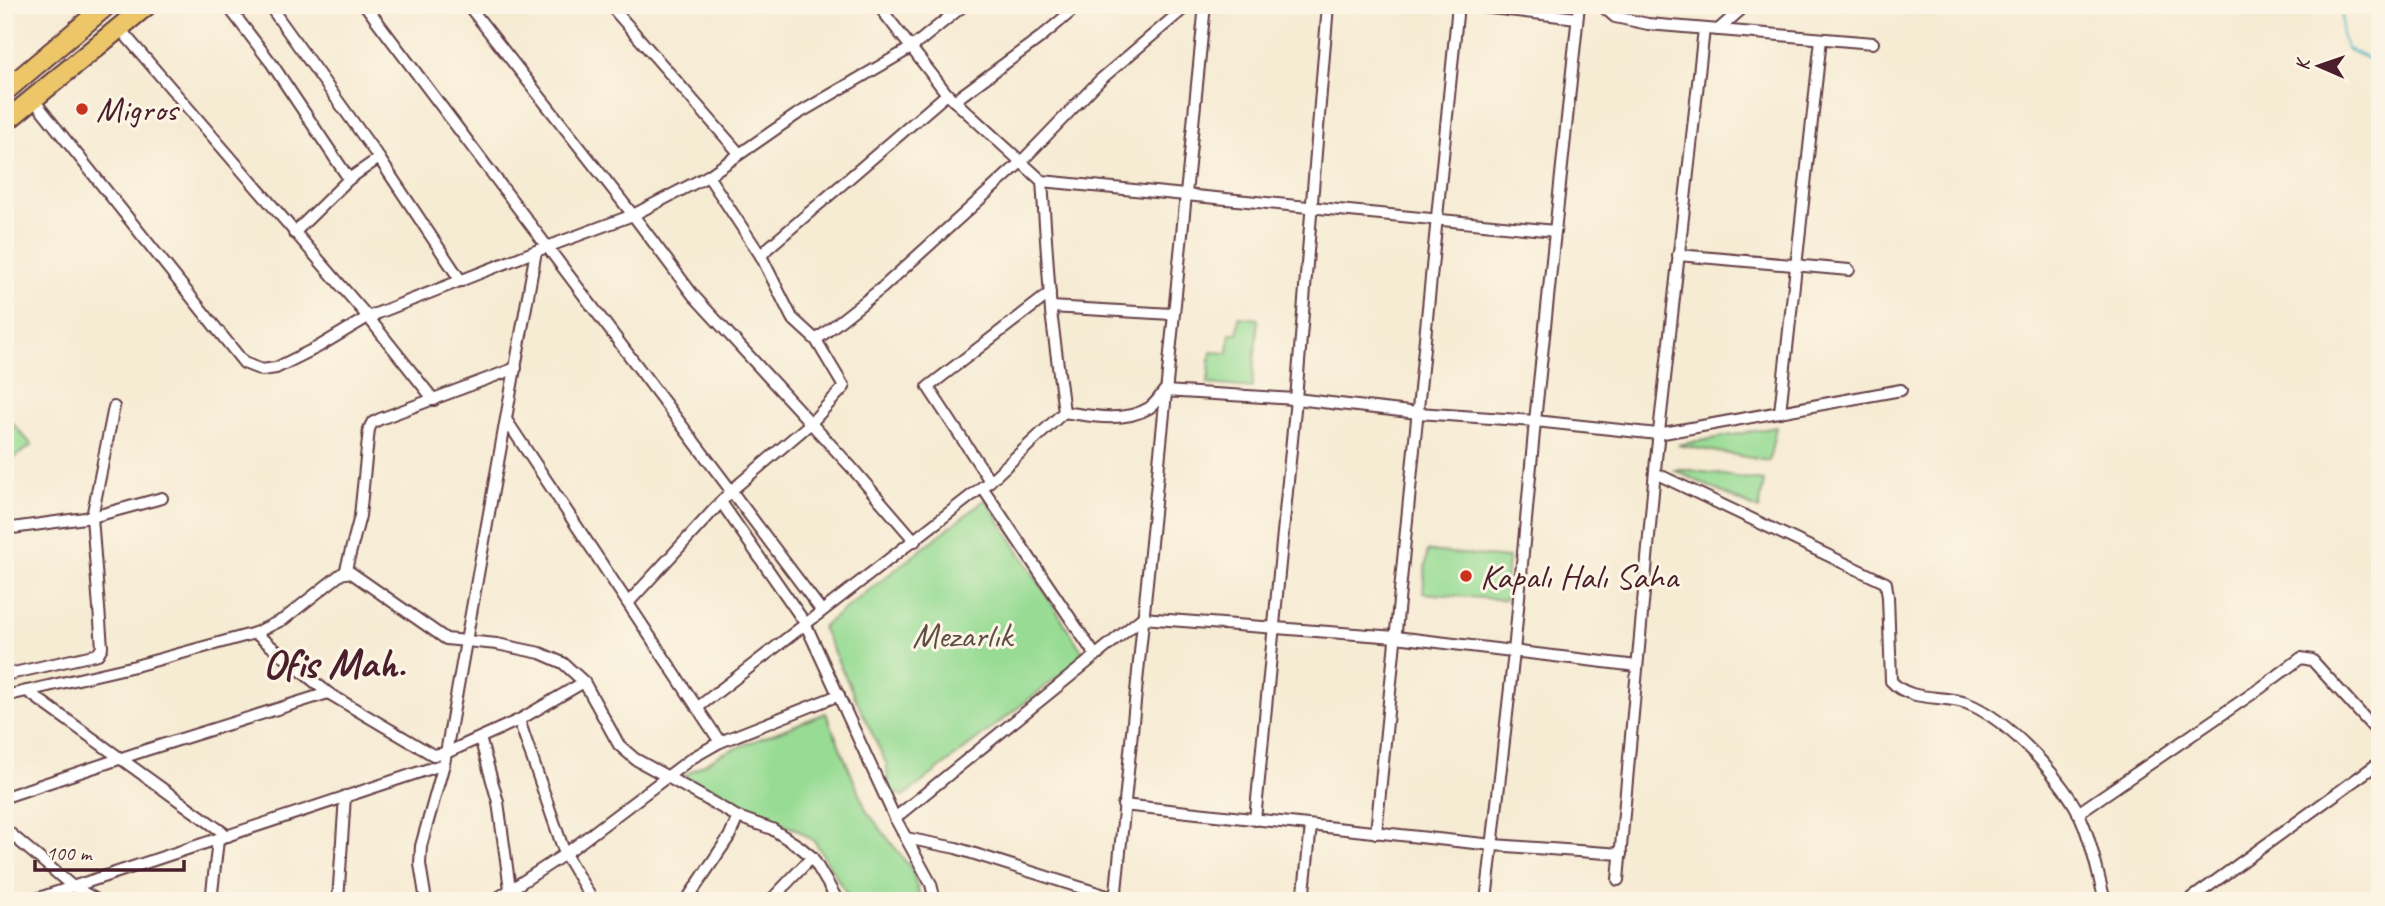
<svg xmlns="http://www.w3.org/2000/svg" width="2385" height="906" font-family="Caveat,sans-serif">
<style>
.green{fill:#98dc94;stroke:#717e60;stroke-width:2}
.lines{fill:none;stroke-linecap:round;stroke-linejoin:round}
.stream{stroke:#45b3c1;stroke-width:2.5}
.minor-casing{stroke:#643e44;stroke-width:14}
.trunk-casing{stroke:#643e44;stroke-width:23}
.minor{stroke:#fff;stroke-width:10}
.trunk{stroke:#ecc669;stroke-width:19}
.poi-dot{fill:#c8321e;stroke:#fcf5e5;stroke-width:2.5}
.labels{text-anchor:middle;stroke-width:6;stroke-linejoin:round;paint-order:stroke}
.poi-label{font-size:35px;fill:#4a1f2b;stroke:#fcf5e5;text-anchor:start}
.park-label{font-size:35px;fill:#5e4e45;stroke:#fcf5e5}
.district-label{font-size:42px;font-weight:bold;fill:#4a1f2b;stroke:#fcf5e5}
</style>
<rect width="100%" height="100%" fill="#fcf5e5"/>
<filter id="ink" filterUnits="userSpaceOnUse"><feTurbulence type="fractalNoise" baseFrequency=".0143" numOctaves="2"/><feDisplacementMap in="SourceGraphic" scale="14" xChannelSelector="R" yChannelSelector="G"/><feConvolveMatrix kernelMatrix="1 2 1 2 8 2 1 2 1" color-interpolation-filters="sRGB"/></filter>
<filter id="wash" filterUnits="userSpaceOnUse"><feTurbulence type="fractalNoise" baseFrequency=".00686" numOctaves="4" result="noise"/><feDisplacementMap in="SourceGraphic" scale="28" xChannelSelector="R" yChannelSelector="G"/><feGaussianBlur stdDeviation="1.57" result="paint"/><feColorMatrix in="noise" values="0 0 0 0 0 0 0 0 0 0 0 0 0 0 0 0 0 1.4 0 .05"/><feComposite in="paint" operator="in"/></filter>
<g filter="url(#wash)">
<rect width="100%" height="100%" fill="#f6ebd3"/>
<g class="green">
<path d="M1239,317L1258,319L1252,388L1208,384L1211,352L1228,353L1230,333H1238Z"/>
<path d="M5,415L32,445L5,464Z"/>
<path d="M1776,427L1769,461L1678,445Z"/>
<path d="M1674,470H1690L1764,481L1759,510Z"/>
<path d="M986,499L1085,656L904,796L888,791L887,765L822,627Z"/>
<path d="M1427,551L1508,558L1505,600L1423,593Z"/>
<path d="M826,713L866,810L912,870L921,901H851L815,842L796,829L738,812L684,776L721,754Z"/>
</g>
<g class="lines">
<path class="stream" d="M2342,5V37L2347,49L2380,64"/>
</g>
</g>
<g filter="url(#ink)">
<g class="lines">
<g class="minor-casing">
<g id="minor">
<path d="M227,5L272,64L349,179"/>
<path d="M269,5L379,158L461,281"/>
<path d="M365,5L821,610"/>
<path d="M468,5L633,215L693,295L852,468L915,541"/>
<path d="M610,5L739,153"/>
<path d="M1464,5L1577,18"/>
<path d="M1601,5L1615,17L1648,24L1873,43"/>
<path d="M120,29L368,317L434,400"/>
<path d="M1718,30L1746,5"/>
<path d="M33,99L244,363L262,370L276,368L318,347L368,317L536,251L633,215L708,176L796,115L911,48L964,5"/>
<path d="M954,101L1041,37L1079,5"/>
<path d="M1042,181L1555,231"/>
<path d="M294,233L349,179L379,158"/>
<path d="M1678,255L1849,270"/>
<path d="M761,256L768,248L947,94"/>
<path d="M1051,307L1172,314"/>
<path d="M816,340L882,288L1021,162L1100,80L1188,5"/>
<path d="M1064,412C1090,416 1124,423 1149,408C1155,404 1160,397 1164,391L1296,399L1418,413L1535,421L1658,434L1901,390"/>
<path d="M1780,412L1821,39"/>
<path d="M507,421L720,742"/>
<path d="M1655,473L1886,583L1888,597L1891,681C1911,703 1941,694 1966,703C2007,718 2068,783 2083,823C2093,848 2098,875 2105,901"/>
<path d="M990,481L928,387L1050,293"/>
<path d="M982,487L1095,655"/>
<path d="M721,502L805,623L895,818L931,884L935,901"/>
<path d="M5,529L92,517L162,498"/>
<path d="M345,573L360,516L369,429L372,423L380,419L516,368"/>
<path d="M628,603L732,490L811,423L844,387L816,340L792,318L761,256L708,176"/>
<path d="M255,633L328,693L433,755L446,753L519,720L584,682"/>
<path d="M5,675L98,654L102,647L92,517L114,407"/>
<path d="M27,691L228,836"/>
<path d="M5,696L135,666L255,633L284,619L341,574L350,572L446,639L497,644L540,653L563,663L584,682L619,745L635,759L666,776L738,817L772,829L800,847L812,857L838,901"/>
<path d="M697,708L990,481L1064,412L1051,312L1042,181L947,94L878,5"/>
<path d="M519,720L565,854L593,901"/>
<path d="M480,738L498,802L510,889"/>
<path d="M5,797L146,750L328,693"/>
<path d="M1123,805L1493,845L1621,854"/>
<path d="M2078,813L2262,687L2301,658L2312,660L2380,735"/>
<path d="M895,818L1142,618L1396,637L1637,666"/>
<path d="M1255,820L1296,399L1328,5"/>
<path d="M5,829L72,886L99,901"/>
<path d="M1376,833L1458,5"/>
<path d="M906,838L956,848L1123,901"/>
<path d="M1618,880L1656,459L1704,29"/>
<path d="M30,901L444,764"/>
<path d="M211,901L218,840"/>
<path d="M338,901L345,796"/>
<path d="M426,901L420,864L421,846L444,764L536,251"/>
<path d="M493,901L565,854L692,758L720,742L839,695"/>
<path d="M686,901L729,837L738,817"/>
<path d="M770,901L812,857"/>
<path d="M1115,901L1205,5"/>
<path d="M1303,901L1311,826"/>
<path d="M1486,901L1514,652L1535,421L1579,5"/>
<path d="M2188,901L2380,762"/>
</g>
</g>
<g class="trunk-casing">
<g id="trunk">
<path d="M5,91L107,5"/>
<path d="M5,122L147,5"/>
</g>
</g>
<use href="#minor" class="minor"/>
<use href="#trunk" class="trunk"/>
</g>
</g>
<g class="poi-dot">
<circle cx="82" cy="109" r="7"/>
<circle cx="1466" cy="576" r="7"/>
</g>
<g class="labels">
<g class="poi-label">
<text x="96" y="121">Migros</text>
<text x="1480" y="588">Kapalı Halı Saha</text>
</g>
<g class="park-label">
<text x="962" y="647">Mezarlık</text>
</g>
<g class="district-label">
<text x="334" y="677">Ofis Mah.</text>
</g>
</g>
<rect width="2385" height="906" fill="none" stroke="#fcf5e5" stroke-width="28"/>
<g transform="translate(2319 66) rotate(272)" stroke="#fcf5e5" stroke-width="5" paint-order="stroke">
<path d="M0-5L12 26L0 18L-12 26Z" fill="#4a1f2b"/>
<text y="-10" font-size="19" font-weight="bold" text-anchor="middle" fill="#4a1f2b">K</text>
</g>
<path d="M35 860v10h149v-10" fill="none" stroke="#4a1f2b" stroke-width="3.5"/>
<text x="46" y="860" font-size="21" fill="#4a1f2b" stroke="#fcf5e5" stroke-width="5" paint-order="stroke">100 m</text>
</svg>
